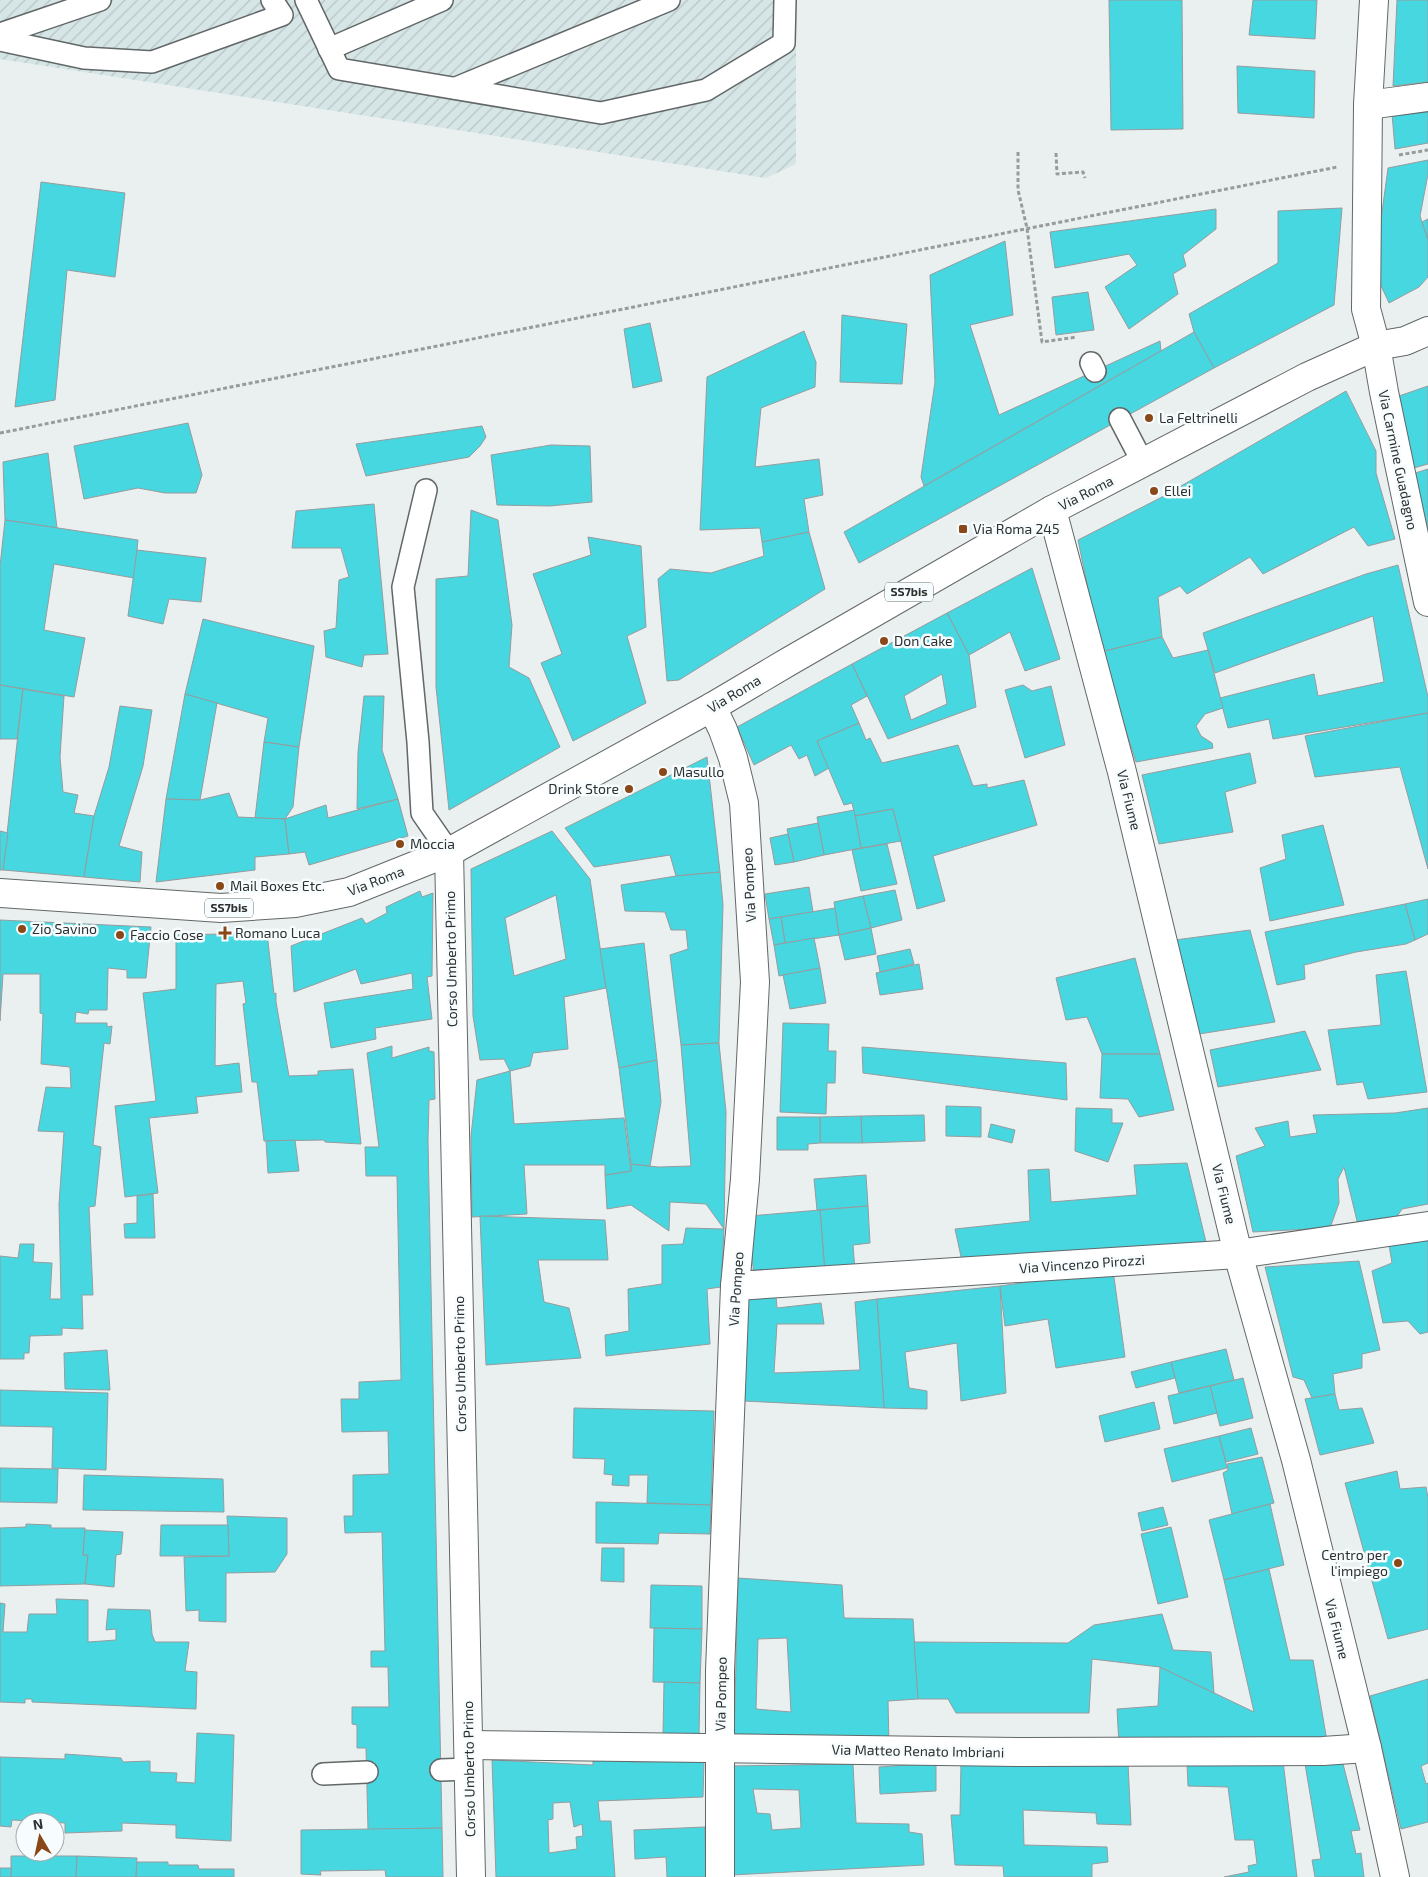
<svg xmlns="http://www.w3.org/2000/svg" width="1428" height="1877" font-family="'Exo 2',sans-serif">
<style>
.industrial{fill:url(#industrial-furrows)}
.building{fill:#46d7e1;stroke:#969c9d;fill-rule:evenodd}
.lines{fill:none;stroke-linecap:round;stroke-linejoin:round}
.lane-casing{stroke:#626768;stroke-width:24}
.street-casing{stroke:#626768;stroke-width:30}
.primary-casing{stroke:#626768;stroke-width:30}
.path{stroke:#979b9b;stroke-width:3;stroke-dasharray:4 2.5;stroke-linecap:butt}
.lane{stroke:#fff;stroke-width:21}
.street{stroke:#fff;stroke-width:28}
.primary{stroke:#fff;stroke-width:28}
.poi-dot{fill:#8a4717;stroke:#f7fdfe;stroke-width:2}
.labels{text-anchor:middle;stroke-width:5;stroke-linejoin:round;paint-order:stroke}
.shield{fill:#f7fdfe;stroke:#6a6e6e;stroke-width:1}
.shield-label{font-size:12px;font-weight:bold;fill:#2e3030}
.poi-label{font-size:14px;fill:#2e3030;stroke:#f7fdfe;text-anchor:start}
.street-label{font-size:14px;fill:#2e3030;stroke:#f7fdfe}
</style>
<defs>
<pattern id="industrial-furrows" width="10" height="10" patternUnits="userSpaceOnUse" patternTransform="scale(1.25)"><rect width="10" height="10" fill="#d6e5e6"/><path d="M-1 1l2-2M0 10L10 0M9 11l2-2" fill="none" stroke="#b8c5c6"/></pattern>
</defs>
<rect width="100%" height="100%" fill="#eaf0f0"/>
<path class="industrial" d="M0,0H796V164L766,178L0,59Z"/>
<g class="building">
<path d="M1109,0H1182L1183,129L1111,130Z"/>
<path d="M1253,0H1317L1315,39L1249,35Z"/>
<path d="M1397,0H1428V82L1393,86Z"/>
<path d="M1237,66L1315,71L1314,118L1238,113Z"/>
<path d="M1428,109V143L1395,149L1392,114Z"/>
<path d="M1428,160V174L1420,216L1428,240V277L1419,287L1389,303L1377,277L1380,227L1388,168Z"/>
<path d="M41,182L125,193L115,277L67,270L55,400L15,407Z"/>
<path d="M1342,208L1334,305L1214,368L1194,332L1189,314L1278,263V211Z"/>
<path d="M1216,209V229L1183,255L1186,266L1173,274L1178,294L1129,329L1105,287L1137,265L1129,254L1055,268L1050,232Z"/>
<path d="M1428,219V240L1422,222Z"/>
<path d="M1005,241L1013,315L970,325L999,415L1160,341L1161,351L924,486L921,477L935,382L930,275Z"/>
<path d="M1088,292L1094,330L1056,335L1052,297Z"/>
<path d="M842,315L907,324L902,384L840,382Z"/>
<path d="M650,323L662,381L633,388L624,329Z"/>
<path d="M804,331L816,362L815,387L761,408L755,467L819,459L823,495L804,499L809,532L762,542L760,528L700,530L707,377Z"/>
<path d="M1194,332L1214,368L859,563L844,532Z"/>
<path d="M1428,386V464L1410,469L1396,397Z"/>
<path d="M1346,391L1376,451V473L1395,539L1368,546L1354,527L1263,574L1250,557L1187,594L1180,586L1158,597L1162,637L1101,652L1078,540L1162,497Z"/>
<path d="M188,423L202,475L196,493H165L138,488L84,499L74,446Z"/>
<path d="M482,426L486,437L480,446L469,457L366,476L356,444Z"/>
<path d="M551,445L590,446L592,502L550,506L497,505L491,455Z"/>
<path d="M48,453L57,528L5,520L3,462Z"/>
<path d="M1428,469V533L1423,535L1409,475Z"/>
<path d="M374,504L388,654L364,655L362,667L326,657L324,631L336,628L339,580L349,577L341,548H292L296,511Z"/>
<path d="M471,510L498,520L512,625L509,667L529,678L560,747L449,810L436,687V579L468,576Z"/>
<path d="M5,520L138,540L134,578L54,564L44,630L85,638L74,697L0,685V566Z"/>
<path d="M809,532L825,589L679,680L667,681L658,579L670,569L711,573L764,556L762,542Z"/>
<path d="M588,537L641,546L646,627L627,636L646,703L573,741L541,663L562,654L533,574L591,555Z"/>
<path d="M137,550L206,558L201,602L169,599L163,624L128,616Z"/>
<path d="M1398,565L1428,697V713L1273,739L1269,719L1228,728L1220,698L1314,674L1318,696L1384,682L1373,616L1215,673L1203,633L1366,574Z"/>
<path d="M1032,568L1060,659L1025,671L1010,632L969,655L947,613Z"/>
<path d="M947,613L969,655L976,707L888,739L852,664ZM942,674L947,704L911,720L904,696Z"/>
<path d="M203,619L314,646L299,747L264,742L268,718L185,694Z"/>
<path d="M1162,637L1173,658L1208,650L1223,708L1205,714L1196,726L1201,736L1212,743L1213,748L1136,762L1101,652Z"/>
<path d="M852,664L867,696L851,705L859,723L817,741L829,768L815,776L807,755L799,759L791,745L754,765L737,727Z"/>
<path d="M0,685L23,689L17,739H0Z"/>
<path d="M1023,685L1032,691L1051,686L1065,745L1025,758L1005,690Z"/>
<path d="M23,689L64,696L60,757L63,792L78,795L74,813L94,816L84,877L3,870Z"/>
<path d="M185,694L217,703L200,800L166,799Z"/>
<path d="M364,696H384L382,750L398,799L357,809L358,752Z"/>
<path d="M120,706L152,710L143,766L119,846L142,852L140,882L84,877L94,816L109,767Z"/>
<path d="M1428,713V869L1400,767L1315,777L1305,736Z"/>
<path d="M859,723L866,740L870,738L882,763L958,745L973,786L987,784V788L1024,780L1037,825L933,856L945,901L917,909L893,809L855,816L852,803L844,805L817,741Z"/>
<path d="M264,742L299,747L293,807L285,819L255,818Z"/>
<path d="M1250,753L1256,783L1225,792L1233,832L1159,844L1142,775Z"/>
<path d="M707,757L720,872L676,876L670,855L594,867L565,828Z"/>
<path d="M229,793L238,817L285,819L289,854L255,857V870L156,882L166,799L200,800Z"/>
<path d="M398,799L408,836L309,865L305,852L289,854L285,819L326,805L328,818Z"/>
<path d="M893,809L901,841L861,848L855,816Z"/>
<path d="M854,810L861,848L824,855L817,817Z"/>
<path d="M818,823L824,855L794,862L787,829Z"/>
<path d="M1323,825L1344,905L1270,921L1260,868L1286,859L1282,835Z"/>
<path d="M0,831L8,833L3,870H0Z"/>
<path d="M552,831L590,879L606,988L564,997L568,1049L533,1053L530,1066L510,1071L504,1059L480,1060L473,1016L471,869ZM556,895L566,959L514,976L505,918Z"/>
<path d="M788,834L794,862L775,865L770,838Z"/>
<path d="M887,844L897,884L861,891L852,850Z"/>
<path d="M720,872L723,905L719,1043L681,1045L670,955L688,949L686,930H671L665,912L625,911L621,885L676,876Z"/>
<path d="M809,887L813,912L769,919L765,894Z"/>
<path d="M895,890L902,920L871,928L863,896Z"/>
<path d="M420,891L422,897L433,893L432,976L427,977L432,1019L375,1028L376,1039L331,1048L324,1003L413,989L412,973L361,984L356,969L294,992L291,946L362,918L366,924L387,913L386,907Z"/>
<path d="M863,896L871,928L839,935L834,902Z"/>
<path d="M1428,899V934L1415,940L1405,904Z"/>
<path d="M1405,904L1415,940L1406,944L1356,952L1304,965L1305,979L1277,985L1265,932Z"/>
<path d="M835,908L839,935L785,943L781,917Z"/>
<path d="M781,917L785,943L774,945L769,919Z"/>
<path d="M0,920L151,927L146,978H127V970L108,968L107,1010H89L88,1014L76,1012L75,1023H107V1027L112,1026L110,1044L104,1043L93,1145L101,1147L95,1206L89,1207L93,1295H82L83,1329L62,1328V1335L30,1336L29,1353H24V1359H0V1256L18,1258L20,1244H34L33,1262L52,1263L50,1299H61L59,1204L64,1132L38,1131L46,1087L71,1088L70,1067L41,1064L43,1014L40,1013V974H3L0,1021Z"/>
<path d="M871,928L876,954L845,960L839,935Z"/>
<path d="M1250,930L1275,1022L1199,1034L1175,940Z"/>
<path d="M267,933L274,994L276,993V1002L289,1076L318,1075V1071L353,1069L361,1144L325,1142L324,1140L264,1141L257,1082H252L243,1004L246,1003L243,981L216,984L215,1066L239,1063L242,1092L196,1097L198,1113L149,1118L158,1193L125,1197L115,1106L156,1101L143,993L176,989V935Z"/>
<path d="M814,938L820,968L779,976L774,945Z"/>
<path d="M644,943L657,1060L619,1068L600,949Z"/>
<path d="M910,949L914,964L880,972L877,956Z"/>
<path d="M1135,958L1160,1054H1102L1087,1017L1066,1020L1056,978Z"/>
<path d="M919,964L923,989L880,995L876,973Z"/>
<path d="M820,968L826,1003L790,1009L783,975Z"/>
<path d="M1406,971L1427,1092L1368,1099L1363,1082L1337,1085L1328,1030L1381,1025L1376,975Z"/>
<path d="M783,1023L829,1024L828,1051H836L835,1083H827L826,1114L780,1112Z"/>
<path d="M1305,1031L1321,1070L1218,1087L1210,1050Z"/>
<path d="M719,1043L726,1112L724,1229L706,1204L670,1202L669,1231L631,1205L607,1209L605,1175L631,1171V1164L658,1167L691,1166L681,1045Z"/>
<path d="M392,1046V1058L429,1047V1051L434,1052L435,1099L429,1100L428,1140L442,1828L368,1830L366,1748H357V1725L352,1724V1707H389L388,1667H371V1651H385L382,1532L345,1533L344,1516H353V1475L389,1474L388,1431L342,1432L341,1399H359V1382L401,1380L397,1176H366L365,1147H379L367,1053Z"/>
<path d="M862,1047L1066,1063L1067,1100L863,1073Z"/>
<path d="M1102,1054H1160L1174,1110L1139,1117L1128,1099L1100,1098Z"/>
<path d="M657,1060L661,1102L650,1166L631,1164L619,1068Z"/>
<path d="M510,1071L514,1124L624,1118L631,1171L605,1175V1165H524L527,1214L472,1217L471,1136L477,1080Z"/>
<path d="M946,1106L981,1107V1137L946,1136Z"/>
<path d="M1076,1108L1112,1109V1123H1123L1108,1162L1075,1151Z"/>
<path d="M1428,1108V1204L1402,1209L1396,1218L1358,1225L1344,1167L1338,1179L1339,1203L1330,1228L1253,1232L1236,1156L1265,1146L1255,1128L1288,1121L1290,1137L1317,1133L1313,1115L1395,1113Z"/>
<path d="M924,1115L925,1141L862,1143L861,1116Z"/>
<path d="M861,1116L862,1143H820V1117Z"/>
<path d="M777,1117H820V1143L808,1144V1150H777Z"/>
<path d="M991,1124L1015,1130L1012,1143L988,1137Z"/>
<path d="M295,1140L299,1171L268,1173L266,1141Z"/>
<path d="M1187,1163L1206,1242L962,1261L955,1229L1030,1221L1028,1170L1049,1169L1051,1202L1137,1195L1134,1165Z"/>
<path d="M866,1175L868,1206L817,1210L814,1179Z"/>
<path d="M153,1194L155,1238H125L124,1224L137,1223V1196Z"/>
<path d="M868,1206L870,1243L853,1245L855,1271L825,1273L820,1210Z"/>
<path d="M820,1210L825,1273L754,1279L749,1216Z"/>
<path d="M480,1216L605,1220L608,1260H538L544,1302L569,1308L581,1358L486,1365Z"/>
<path d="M686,1228L724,1229L721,1287L707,1289L710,1344L606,1356L605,1335L629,1331L628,1289L662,1284V1245L683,1244Z"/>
<path d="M1428,1238V1332L1420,1334L1408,1321L1383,1323L1372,1271L1392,1263L1389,1245Z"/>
<path d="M1359,1261L1380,1350L1362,1354V1368L1333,1374L1335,1394L1312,1398L1304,1380L1293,1377L1265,1267Z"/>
<path d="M1113,1270L1125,1357L1056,1368L1048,1319L1005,1326L1000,1286Z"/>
<path d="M1000,1286L1006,1393L961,1401L957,1343L905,1352L909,1388L927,1391V1409L884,1408L877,1299Z"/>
<path d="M742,1295L776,1296L777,1308L821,1303L824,1324H777L774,1373L860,1370L855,1302L877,1299L884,1408L744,1401Z"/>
<path d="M1226,1349L1234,1380L1179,1393L1171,1362Z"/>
<path d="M107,1350L110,1390L65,1389L64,1353Z"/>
<path d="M1171,1362L1175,1378L1136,1388L1131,1372Z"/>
<path d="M1243,1378L1253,1418L1220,1426L1210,1386Z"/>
<path d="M1210,1386L1217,1413L1174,1424L1168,1396Z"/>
<path d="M0,1390L108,1393L106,1470L52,1468L53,1427L0,1426Z"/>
<path d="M1335,1394L1339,1410L1362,1408L1374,1443L1320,1455L1305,1399Z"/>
<path d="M1154,1402L1160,1429L1105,1442L1099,1416Z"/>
<path d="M574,1408L714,1411L711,1505L647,1503L648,1475H629V1486L612,1485L613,1475L604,1474L605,1459L573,1458Z"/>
<path d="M1251,1428L1258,1454L1226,1462L1219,1436Z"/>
<path d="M1219,1436L1227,1468L1172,1482L1164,1449Z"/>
<path d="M1262,1457L1274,1503L1232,1514L1223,1473L1228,1470L1227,1464Z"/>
<path d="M0,1468L58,1469L57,1503L0,1502Z"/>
<path d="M1397,1471L1400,1489L1426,1487L1428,1498V1629L1388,1639L1345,1483Z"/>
<path d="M84,1475L223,1479L224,1512L83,1510Z"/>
<path d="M596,1502L711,1505L710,1534L659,1533L658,1544L596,1543Z"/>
<path d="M1270,1504L1284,1565L1224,1580L1209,1520Z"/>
<path d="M1163,1507L1168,1525L1142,1531L1138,1513Z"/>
<path d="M227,1516L287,1518V1554L275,1572L226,1573V1622L199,1621V1610L186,1611L184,1557L229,1556Z"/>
<path d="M26,1524L51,1525V1528H85L83,1555H88L85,1584L0,1586V1528L26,1527Z"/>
<path d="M161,1525H228L229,1556H160Z"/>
<path d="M1171,1527L1188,1597L1158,1604L1141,1534Z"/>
<path d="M85,1530L123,1532L121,1554L116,1555L114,1587L85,1584L88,1555H83Z"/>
<path d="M602,1548H624V1582L601,1581Z"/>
<path d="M1269,1569L1290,1660H1313L1327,1741L1119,1746L1117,1709L1158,1706L1160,1667L1254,1712L1224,1580Z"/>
<path d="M738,1578L842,1585L844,1618L913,1619L918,1699L888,1701L889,1743H734ZM787,1638L791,1712L756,1709L758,1639Z"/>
<path d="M651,1585L702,1586V1629L650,1628Z"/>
<path d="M56,1599L88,1600V1642L116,1640V1629L106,1630L108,1609L150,1610L152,1634L155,1642H189L185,1671L197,1672L196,1709L32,1702V1699H25V1703L0,1702V1603L5,1604L3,1632H27L29,1614H57Z"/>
<path d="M1162,1614L1173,1650L1211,1652L1214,1693L1160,1667L1092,1659L1089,1713H956L948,1699H918L914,1642L1068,1643L1094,1625Z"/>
<path d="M654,1628L702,1629L700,1683L653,1682Z"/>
<path d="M1428,1679V1763L1421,1766L1426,1784L1428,1783V1822L1401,1829L1370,1696Z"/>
<path d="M664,1682L700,1683L699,1736L663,1735Z"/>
<path d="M197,1733L234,1735L231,1841L176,1838V1825L122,1823V1831L65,1833V1823L12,1820L11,1827L0,1826V1757L65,1759V1754L121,1758L123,1762L150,1761V1772L177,1773L176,1782L195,1783Z"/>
<path d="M630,1758L631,1762L704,1761L703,1797L598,1801L600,1821H611L615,1877H496L492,1760L593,1765V1761ZM570,1802L574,1827L582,1824L583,1836L576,1837L577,1849L549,1853L548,1820L553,1819V1803Z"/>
<path d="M1342,1760L1360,1830L1351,1831L1356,1854L1361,1853L1364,1877H1315L1312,1860L1321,1859L1305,1764Z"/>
<path d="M961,1761L1128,1763L1131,1825L1097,1824L1096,1813L1023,1810L1024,1845L1107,1847L1108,1862L1092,1864V1877H1004L1003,1866L955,1865L951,1815H960Z"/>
<path d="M1283,1761L1297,1877H1224L1249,1872L1248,1866L1257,1864L1254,1840H1235L1228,1787L1188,1786L1187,1764Z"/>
<path d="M936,1763V1791L880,1794L879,1767Z"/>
<path d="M853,1764L856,1823L909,1824V1832L922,1834L924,1865L731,1875L730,1766ZM753,1789L799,1790L801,1828L772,1830L770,1814L757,1813Z"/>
<path d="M705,1827L706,1877H667L666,1857L635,1859L634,1830Z"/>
<path d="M442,1828L443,1877H386L385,1870L320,1871L321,1875L301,1874V1830Z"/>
<path d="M11,1856H77L76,1877H11Z"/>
<path d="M77,1856L137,1858L136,1877H76Z"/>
<path d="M137,1862H168V1865H198L199,1869H234V1877H136Z"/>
<rect x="0" y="1868" width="11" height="9"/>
</g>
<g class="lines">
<g class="lane-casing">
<g id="lane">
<path d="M306,0L339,69L601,113L706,90L784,43L785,0"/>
<path d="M0,34L100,0"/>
<path d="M0,40L84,58L152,62L282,15L272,0"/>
<path d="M329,49L442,0"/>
<path d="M456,88L669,0"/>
<path d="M1091,363L1095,371"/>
<path d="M1120,419L1143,463"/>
<path d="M426,490L403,587L418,742L422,813L449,852"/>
<path d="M441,1770L469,1769"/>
<path d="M323,1774L367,1772"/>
</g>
</g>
<g class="street-casing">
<g id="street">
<path d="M1374,0L1368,105L1366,309L1376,346L1384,392L1428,602"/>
<path d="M1368,105L1428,97"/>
<path d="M1052,510L1122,772L1238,1254L1296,1460L1367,1748L1395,1877"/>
<path d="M712,707L723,730L733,758L744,803L755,982L745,1179L735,1286L720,1671V1877"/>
<path d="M449,852L471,1877"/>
<path d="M735,1286L1238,1254L1428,1226"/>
<path d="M469,1745L1024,1752L1323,1751L1367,1748"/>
</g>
</g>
<g class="primary-casing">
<path id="primary" d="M0,893L221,908L295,903L349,892L449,852L712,707L788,662L1052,510L1307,377L1376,346L1405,341L1428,331"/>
</g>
<g class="path">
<path d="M1018,152V190L1027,228L1042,342L1077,337"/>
<path d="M1056,153L1057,174L1083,172L1085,178"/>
<path d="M1399,155L1428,150"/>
<path d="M0,433L1337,167"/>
</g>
<use href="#lane" class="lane"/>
<use href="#street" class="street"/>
<use href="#primary" class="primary"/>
</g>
<g class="poi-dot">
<circle cx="1149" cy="418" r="5"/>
<circle cx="1154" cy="491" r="5"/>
<rect x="958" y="524" width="10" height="10" rx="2.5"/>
<circle cx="884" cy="641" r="5"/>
<circle cx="663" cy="772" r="5"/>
<circle cx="629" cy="789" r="5"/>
<circle cx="400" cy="844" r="5"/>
<circle cx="220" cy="886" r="5"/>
<circle cx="22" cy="929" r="5"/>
<path d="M222.5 925.5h5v5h5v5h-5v5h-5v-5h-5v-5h5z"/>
<circle cx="120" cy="935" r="5"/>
<circle cx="1398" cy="1563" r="5"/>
</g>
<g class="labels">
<g class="shield">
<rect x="885" y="582.5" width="48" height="19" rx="4"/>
<rect x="205" y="898.5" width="48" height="19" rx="4"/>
</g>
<g class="shield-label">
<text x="909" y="596">SS7bis</text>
<text x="229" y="912">SS7bis</text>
</g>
<g class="poi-label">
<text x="1159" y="423">La Feltrinelli</text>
<text x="1164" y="496">Ellei</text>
<text x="973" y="534">Via Roma 245</text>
<text x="894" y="646">Don Cake</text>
<text x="673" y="777">Masullo</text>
<text x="619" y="794" text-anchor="end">Drink Store</text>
<text x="410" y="849">Moccia</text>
<text x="230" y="891">Mail Boxes Etc.</text>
<text x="32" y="934">Zio Savino</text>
<text x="235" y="938">Romano Luca</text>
<text x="130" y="940">Faccio Cose</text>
<text x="1388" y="1560" text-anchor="end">Centro per<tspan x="1388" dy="16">l'impiego</tspan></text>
</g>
<g class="street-label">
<text transform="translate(1398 460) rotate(78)" y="5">Via Carmine Guadagno</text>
<text transform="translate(1086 493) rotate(-27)" y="5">Via Roma</text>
<text transform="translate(734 694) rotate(-31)" y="5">Via Roma</text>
<text transform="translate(1129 800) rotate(76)" y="5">Via Fiume</text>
<text transform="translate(376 881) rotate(-21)" y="5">Via Roma</text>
<text transform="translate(749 885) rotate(-93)" y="5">Via Pompeo</text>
<text transform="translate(451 959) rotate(-91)" y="5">Corso Umberto Primo</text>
<text transform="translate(1224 1194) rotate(76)" y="5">Via Fiume</text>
<text transform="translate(1082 1264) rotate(-4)" y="5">Via Vincenzo Pirozzi</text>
<text transform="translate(736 1289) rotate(-86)" y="5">Via Pompeo</text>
<text transform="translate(460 1364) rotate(-91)" y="5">Corso Umberto Primo</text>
<text transform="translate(1337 1629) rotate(76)" y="5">Via Fiume</text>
<text transform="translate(721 1694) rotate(-89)" y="5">Via Pompeo</text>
<text transform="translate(918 1751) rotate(1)" y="5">Via Matteo Renato Imbriani</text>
<text transform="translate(469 1769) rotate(-91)" y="5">Corso Umberto Primo</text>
</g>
</g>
<g transform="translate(40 1837) rotate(351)"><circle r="24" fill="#f7fdfe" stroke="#a7abac"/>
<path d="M0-4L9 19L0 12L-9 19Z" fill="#8a4717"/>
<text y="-8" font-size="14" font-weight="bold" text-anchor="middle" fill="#2e3030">N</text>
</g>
</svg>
